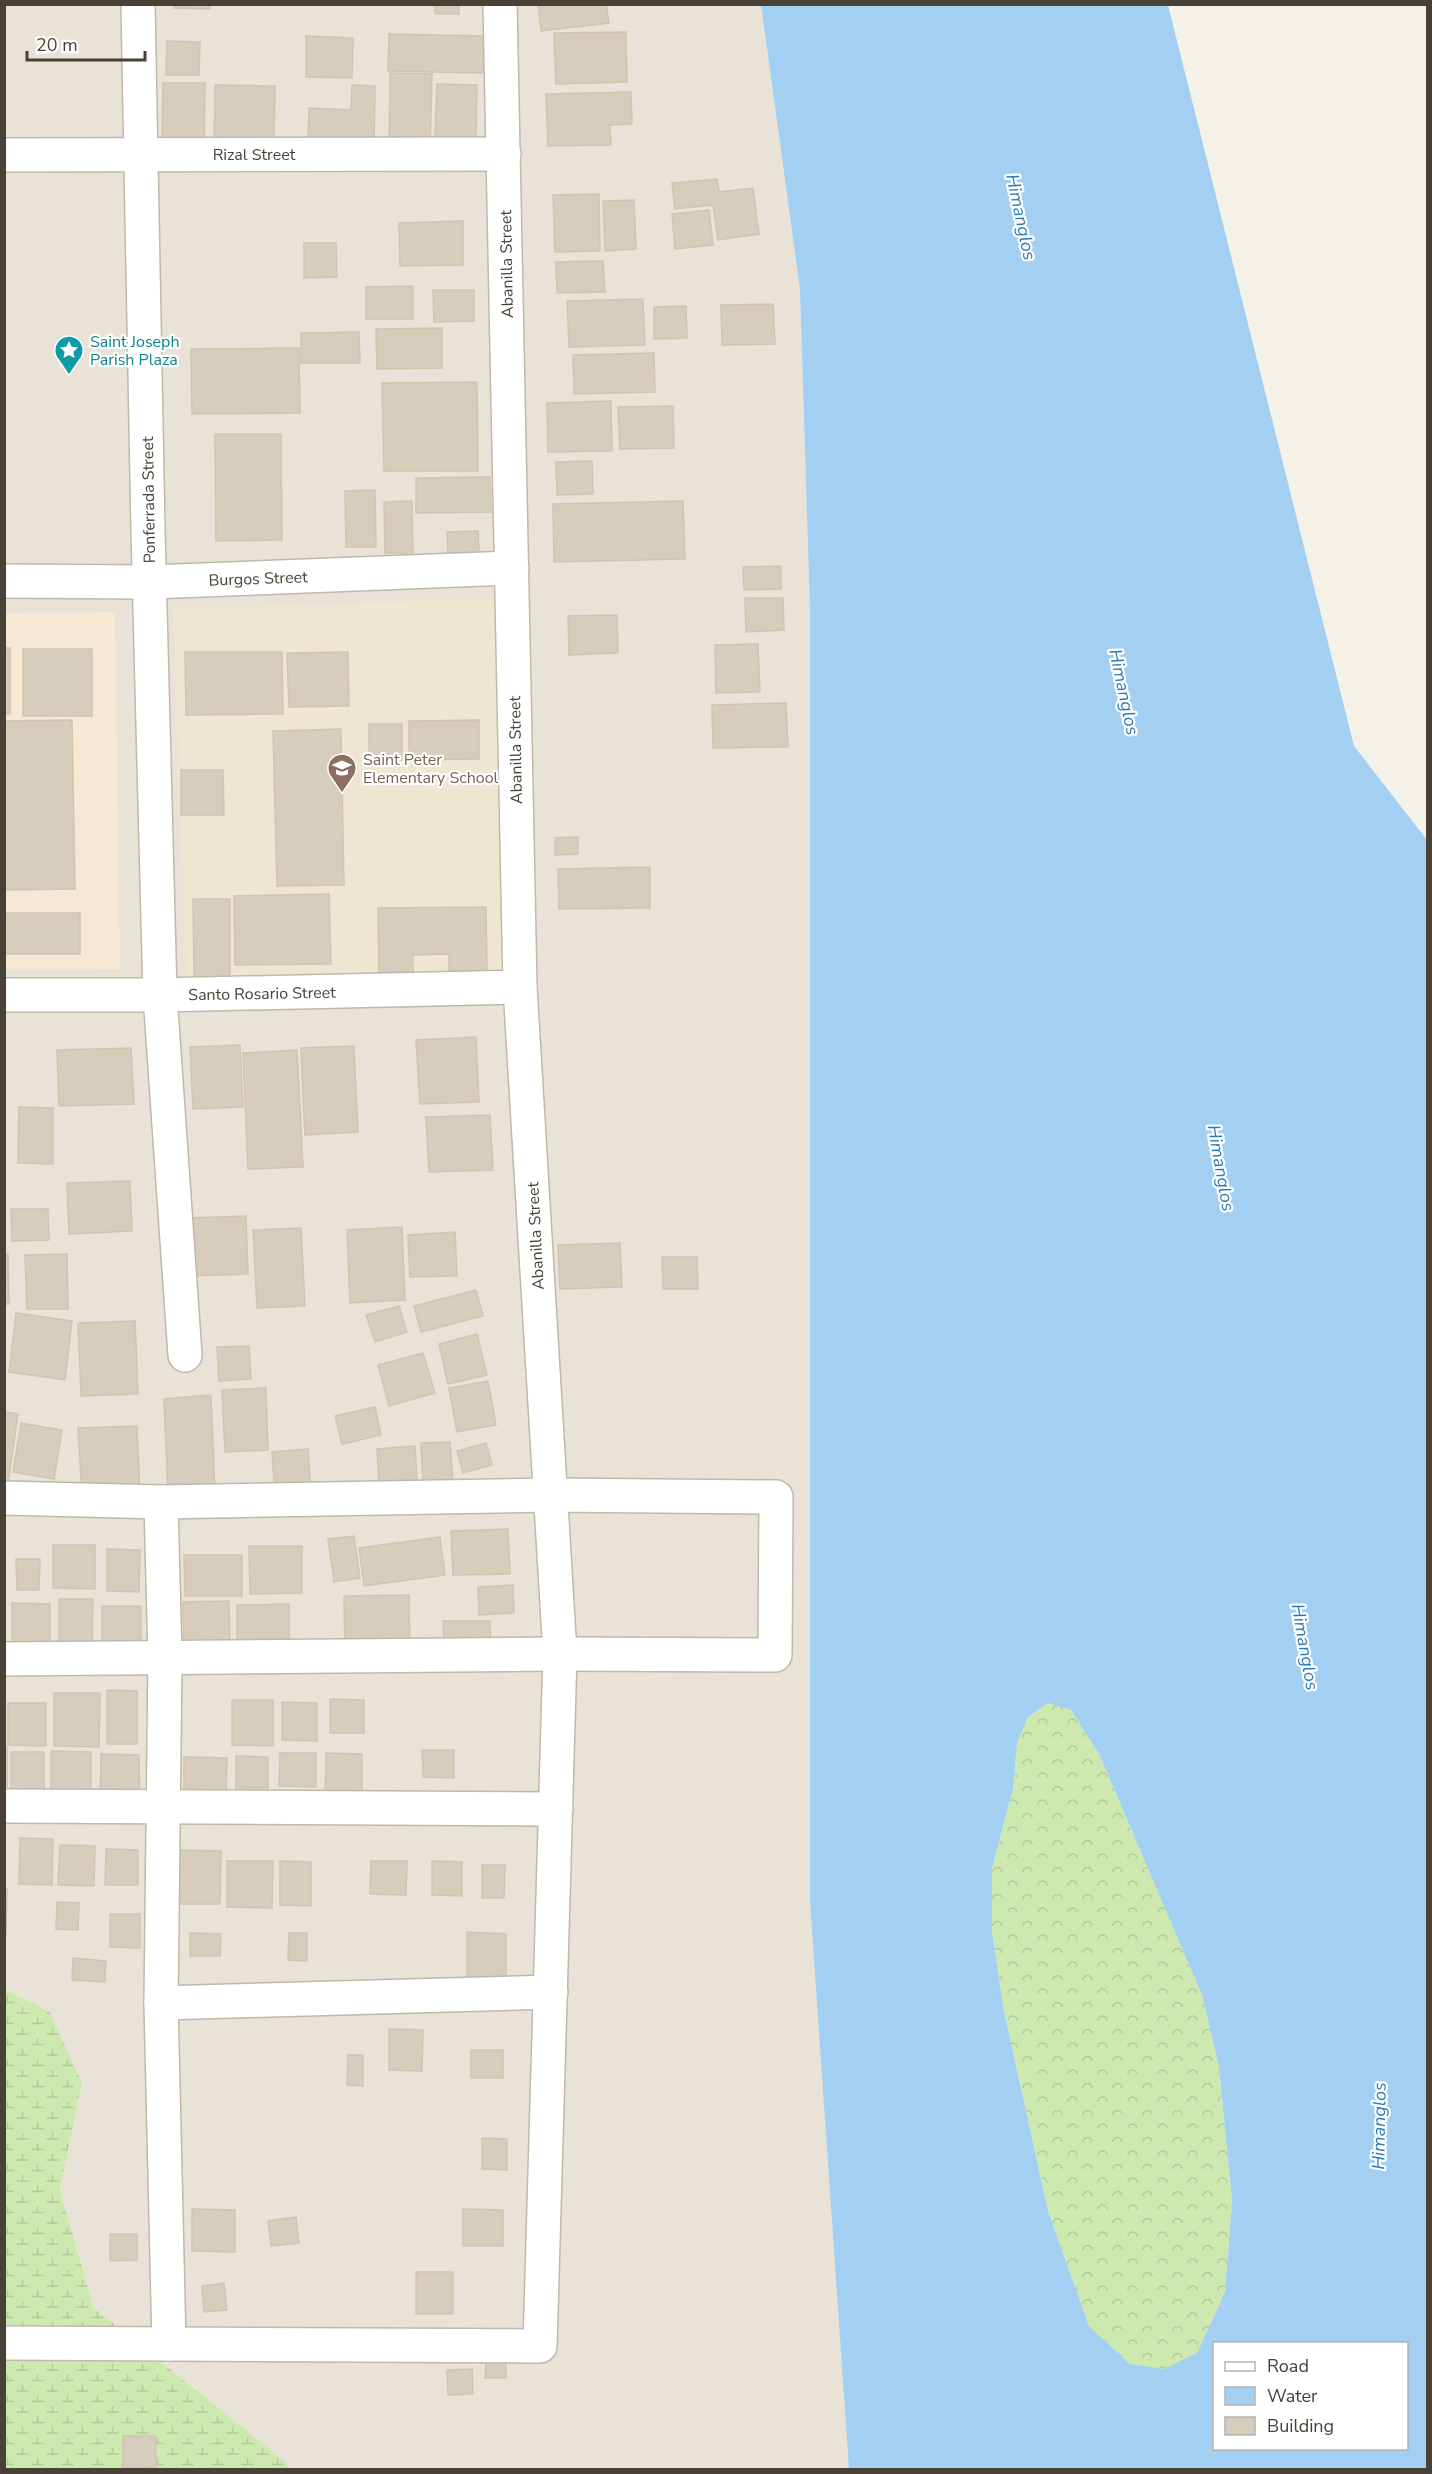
<svg xmlns="http://www.w3.org/2000/svg" width="1432" height="2474" font-family="'Nunito Sans',sans-serif">
<style>
.residential{fill:#e8e3d6}
.commercial{fill:#f6e8d3}
.education{fill:#eee6d1}
.forest{fill:url(#forest-crowns)}
.wetland{fill:url(#wetland-marsh)}
.water{fill:#a3d0f2;fill-rule:evenodd}
.building{fill:#d6cdbd;stroke:#d1c5b0;stroke-width:1.5}
.lines{fill:none;stroke-linecap:round;stroke-linejoin:round}
.minor-casing{stroke:#c0b9aa;stroke-width:36}
.minor{stroke:#fff;stroke-width:33}
.labels{text-anchor:middle;stroke-width:4.5;stroke-linejoin:round;paint-order:stroke}
.street-label{font-size:16px;fill:#484136;stroke:#fff}
.culture-label{font-size:16px;fill:#0d838f;stroke:#fff;text-anchor:start}
.education-label{font-size:16px;fill:#785e54;stroke:#fff;text-anchor:start}
.water-label{font-size:18px;font-style:italic;fill:#2c7ab7;stroke:#fff}
</style>
<defs>
<pattern id="forest-crowns" width="20" height="18" patternUnits="userSpaceOnUse" patternTransform="scale(1.5)"><rect width="20" height="18" fill="#cee9b0"/><path d="M2 6a3 3 0 1 1 6 0M12 15a3 3 0 1 1 6 0" fill="none" stroke="#b2c998"/></pattern>
<pattern id="wetland-marsh" width="20" height="14" patternUnits="userSpaceOnUse" patternTransform="scale(1.5)"><rect width="20" height="14" fill="#cee9b0"/><path d="M1 5h8M5 5V1M11 12h8M15 12V8" fill="none" stroke="#b2c998"/></pattern>
</defs>
<rect width="100%" height="100%" fill="#f4f1e8"/>
<path class="residential" d="M4,5H761L800,289L810,611V1902L849,2469H291L282,2459L94,2308L60,2190L82,2083L50,2012L4,1989Z"/>
<path class="commercial" d="M115,612L120,969L5,970L4,613Z"/>
<path class="education" d="M497,599L511,977L187,987L173,609Z"/>
<path class="forest" d="M1048,1702L1071,1710L1099,1754L1202,1995L1219,2067L1232,2201L1225,2292L1197,2353L1164,2370L1130,2364L1089,2326L1048,2211L1004,2011L992,1931V1868L1013,1789L1017,1743L1028,1717Z"/>
<path class="wetland" d="M4,1989L50,2012L82,2083L60,2190L94,2308L282,2459L291,2469H5Z"/>
<path class="water" d="M761,5H1168L1354,746L1427,840V2469H849L810,1902V612L800,289ZM1048,1703L1071,1710L1099,1754L1202,1995L1219,2067L1232,2201L1225,2292L1197,2353L1164,2369L1130,2364L1089,2326L1048,2211L1004,2011L992,1931V1868L1013,1789L1017,1743L1028,1717ZM1214,2344H1406V2448H1214Z"/>
<g class="building">
<path d="M174,4H210V9L174,8Z"/>
<rect x="435" y="4" width="24" height="10"/>
<path d="M538,4H606L609,23L541,31Z"/>
<path d="M626,32L627,82L556,84L554,33Z"/>
<path d="M389,34L483,36V73L388,71Z"/>
<path d="M306,36L353,38L352,78L306,77Z"/>
<path d="M167,41L200,42L199,75H166Z"/>
<path d="M390,73L432,74L430,153L389,151Z"/>
<path d="M163,83H205L204,149L162,148Z"/>
<path d="M437,84L477,85L476,138L435,137Z"/>
<path d="M215,85L275,86L274,148L214,147Z"/>
<path d="M352,85L375,86L374,149L308,147L309,108L351,110Z"/>
<path d="M631,92L632,124L610,125L611,145L548,146L546,94Z"/>
<path d="M717,179L719,192L753,188L759,234L718,240L713,205L675,209L672,183Z"/>
<path d="M599,194L600,251L555,252L553,195Z"/>
<path d="M634,200L636,249L605,251L603,201Z"/>
<path d="M709,210L713,245L675,249L672,214Z"/>
<path d="M463,221V265L400,266L399,223Z"/>
<path d="M304,243H336L337,277L304,278Z"/>
<path d="M603,261L605,292L557,293L556,262Z"/>
<path d="M413,286V319H366V287Z"/>
<path d="M433,290H474V321L434,322Z"/>
<path d="M643,299L645,345L569,347L567,301Z"/>
<path d="M773,304L775,344L722,345L721,305Z"/>
<path d="M686,306L687,338L654,339V307Z"/>
<path d="M442,328V368L377,369L376,329Z"/>
<path d="M359,332L360,363H301V333Z"/>
<path d="M299,348L300,413L192,414L191,349Z"/>
<path d="M654,353L655,392L574,394L573,355Z"/>
<path d="M477,382L478,471H384L382,383Z"/>
<path d="M611,401L612,451L548,452L547,403Z"/>
<path d="M673,406L674,448L620,449L618,407Z"/>
<path d="M215,434H281L282,540L216,541Z"/>
<path d="M592,461L593,494L557,495L556,462Z"/>
<path d="M490,477L491,512L416,513V478Z"/>
<path d="M375,490L376,547H346L345,491Z"/>
<path d="M412,501L413,553H385L384,502Z"/>
<path d="M683,501L685,559L554,562L553,504Z"/>
<path d="M478,531L479,553H448L447,532Z"/>
<path d="M781,566V589L744,590L743,567Z"/>
<path d="M745,598H783L784,630L746,632Z"/>
<path d="M617,615L618,653L569,655L568,616Z"/>
<path d="M758,644L760,692L716,693L715,645Z"/>
<rect x="4" y="648" width="6" height="66"/>
<rect x="23" y="649" width="69" height="67"/>
<path d="M185,652H282L283,714L186,715Z"/>
<path d="M348,652L349,706L289,707L287,653Z"/>
<path d="M786,703L788,747L713,748L712,705Z"/>
<path d="M72,720L75,889L4,890V721Z"/>
<path d="M479,720V759L409,760V721Z"/>
<rect x="369" y="724" width="33" height="36"/>
<path d="M341,729L344,885L277,886L273,731Z"/>
<path d="M181,770H223L224,815H181Z"/>
<path d="M578,837V854L555,855V838Z"/>
<path d="M650,867V908L559,909L558,869Z"/>
<path d="M329,894L331,964L235,965L234,896Z"/>
<path d="M193,899H230V978H194Z"/>
<path d="M486,907L487,971H449V954L413,955V972H379L378,908Z"/>
<rect x="4" y="913" width="76" height="41"/>
<path d="M476,1037L479,1102L420,1104L416,1040Z"/>
<path d="M240,1045L243,1107L193,1109L190,1047Z"/>
<path d="M354,1046L358,1132L305,1135L301,1048Z"/>
<path d="M131,1048L134,1104L59,1106L57,1050Z"/>
<path d="M297,1050L303,1167L248,1169L243,1053Z"/>
<path d="M19,1107L53,1108V1164L18,1163Z"/>
<path d="M490,1115L493,1170L429,1172L426,1117Z"/>
<path d="M130,1181L132,1231L69,1234L67,1183Z"/>
<path d="M11,1209H48L49,1240L12,1241Z"/>
<path d="M246,1216L248,1274L192,1276L189,1218Z"/>
<path d="M402,1227L405,1300L350,1303L347,1230Z"/>
<path d="M301,1228L305,1306L257,1308L253,1230Z"/>
<path d="M455,1232L457,1276L410,1277L408,1235Z"/>
<path d="M620,1243L622,1287L560,1289L558,1245Z"/>
<path d="M4,1254H8L9,1304H4Z"/>
<path d="M67,1254L68,1309H27L25,1255Z"/>
<path d="M662,1257H697L698,1289H663Z"/>
<path d="M476,1290L483,1316L421,1332L414,1306Z"/>
<path d="M399,1306L407,1332L375,1342L366,1315Z"/>
<path d="M16,1313L72,1321L65,1380L9,1372Z"/>
<path d="M135,1321L138,1394L81,1396L78,1323Z"/>
<path d="M477,1334L487,1375L448,1384L439,1344Z"/>
<path d="M249,1346L251,1379L219,1381L217,1347Z"/>
<path d="M423,1353L435,1393L389,1406L378,1365Z"/>
<path d="M488,1381L496,1425L457,1432L449,1388Z"/>
<path d="M266,1388L268,1450L225,1452L222,1390Z"/>
<path d="M211,1395L215,1493L168,1496L164,1399Z"/>
<path d="M375,1407L381,1435L342,1444L335,1416Z"/>
<path d="M4,1412L18,1414L8,1483L4,1482Z"/>
<path d="M21,1423L62,1430L54,1479L13,1472Z"/>
<path d="M137,1426L140,1491L82,1494L78,1428Z"/>
<path d="M450,1442L453,1481L423,1482L421,1443Z"/>
<path d="M486,1443L492,1465L463,1473L457,1451Z"/>
<path d="M415,1446L417,1481L379,1484L377,1449Z"/>
<path d="M308,1449L311,1495L275,1497L272,1452Z"/>
<path d="M508,1529L510,1574L453,1575L451,1531Z"/>
<path d="M354,1536L360,1578L334,1582L328,1539Z"/>
<path d="M440,1537L445,1575L364,1586L359,1548Z"/>
<path d="M53,1545H95V1589L53,1588Z"/>
<path d="M249,1546H302V1593L250,1594Z"/>
<path d="M107,1549L140,1550L139,1592L107,1591Z"/>
<path d="M184,1555H242V1596H185Z"/>
<path d="M16,1559H40L39,1590H17Z"/>
<path d="M513,1585L514,1613L479,1615L478,1587Z"/>
<path d="M409,1595L410,1653L345,1654L344,1596Z"/>
<path d="M59,1599H93L92,1652H59Z"/>
<path d="M229,1601L230,1655H184L183,1602Z"/>
<path d="M12,1603L50,1604V1650H12Z"/>
<path d="M289,1604V1646L237,1647V1605Z"/>
<path d="M102,1606H141V1650L102,1649Z"/>
<path d="M443,1621H490L491,1648H444Z"/>
<path d="M107,1690L137,1691V1744H107Z"/>
<path d="M54,1693H100L99,1747L54,1746Z"/>
<path d="M330,1699L364,1700V1733H330Z"/>
<path d="M232,1700H273V1746L232,1745Z"/>
<path d="M282,1702L317,1703V1741L282,1740Z"/>
<path d="M8,1703H46V1746L8,1745Z"/>
<rect x="4" y="1747" width="3" height="58"/>
<path d="M422,1750H454V1778L423,1777Z"/>
<path d="M51,1751L91,1752V1805L51,1804Z"/>
<rect x="11" y="1752" width="33" height="52"/>
<path d="M280,1753H316V1787L279,1786Z"/>
<path d="M326,1753L362,1754V1803L325,1802Z"/>
<path d="M101,1754L139,1755L140,1804L100,1803Z"/>
<path d="M236,1756L268,1757V1788H236Z"/>
<path d="M184,1757L227,1758L226,1799H184Z"/>
<path d="M20,1838L53,1839L52,1885L19,1884Z"/>
<path d="M60,1845L95,1846L94,1886L58,1885Z"/>
<path d="M106,1849L138,1850V1885H105Z"/>
<path d="M178,1850L221,1851L220,1904H178Z"/>
<path d="M227,1861H273L272,1908L227,1907Z"/>
<path d="M280,1861L311,1862V1906L280,1905Z"/>
<path d="M371,1861H407L406,1895L370,1894Z"/>
<path d="M432,1861L462,1862V1896L432,1895Z"/>
<path d="M482,1865H505L504,1898H482Z"/>
<path d="M4,1889H7L6,1936H4Z"/>
<path d="M57,1902L79,1903L78,1930L56,1929Z"/>
<path d="M110,1914H140V1948L110,1947Z"/>
<path d="M467,1932L506,1934V1981H467Z"/>
<path d="M190,1933L221,1934L220,1956H190Z"/>
<path d="M289,1933H307V1961L288,1960Z"/>
<path d="M73,1958L106,1961L105,1982L72,1980Z"/>
<path d="M389,2029L423,2030L422,2071L389,2070Z"/>
<rect x="471" y="2050" width="32" height="28"/>
<path d="M348,2055H363V2086L347,2085Z"/>
<path d="M482,2138L507,2139V2170L482,2169Z"/>
<path d="M192,2209L235,2210V2252L192,2251Z"/>
<path d="M463,2209L503,2210V2246H463Z"/>
<path d="M296,2217L299,2243L271,2246L268,2221Z"/>
<path d="M110,2234H137V2260L110,2261Z"/>
<rect x="416" y="2272" width="37" height="42"/>
<path d="M224,2283L227,2310L204,2312L202,2286Z"/>
<path d="M486,2359H506V2378H485Z"/>
<path d="M472,2369L473,2394L448,2395L447,2370Z"/>
<path d="M123,2436H155L156,2467L123,2468Z"/>
</g>
<g class="lines">
<g class="minor-casing">
<g id="minor">
<path d="M138,4L148,531L160,995L185,1355"/>
<path d="M4,155L504,154"/>
<path d="M4,581L150,582L512,568"/>
<path d="M4,995H160L520,987"/>
<path d="M4,1498L161,1502L551,1495L776,1497L775,1655L560,1654L4,1659"/>
<path d="M161,1502L165,1659L161,2003L169,2344"/>
<path d="M4,1806L556,1809"/>
<path d="M161,2003L551,1992"/>
<path d="M4,2343L540,2346L560,1654L520,987L500,4"/>
</g>
</g>
<use href="#minor" class="minor"/>
</g>
<defs>
<g id="sight-pin" transform="scale(1.5)"><path d="M0 17L-7.5 6A9.5 9.5 0 1 1 7.5 6Z" fill="#0f9aa8" stroke="#fff"/><path d="M0-6L1.8-2.2L6-1.7L2.9 1.2L3.7 5.4L0 3.3L-3.7 5.4L-2.9 1.2L-6-1.7L-1.8-2.2Z" fill="#fff"/></g>
<g id="school-pin" transform="scale(1.5)"><path d="M0 17L-7.5 6A9.5 9.5 0 1 1 7.5 6Z" fill="#8d6e63" stroke="#fff"/><path d="M0-5L7-2L0 1L-7-2ZM-4 1L0 2.5L4 1V4Q0 6-4 4Z" fill="#fff"/></g>
</defs>
<g fill-rule="evenodd">
<use href="#sight-pin" x="69" y="350"/>
<use href="#school-pin" x="342" y="768"/>
</g>
<g class="labels">
<g class="street-label">
<text x="254" y="160">Rizal Street</text>
<text transform="translate(506 264) rotate(-91)" y="6">Abanilla Street</text>
<text transform="translate(148 500) rotate(-91)" y="6">Ponferrada Street</text>
<text transform="translate(258 578) rotate(-2)" y="6">Burgos Street</text>
<text transform="translate(515 750) rotate(-91)" y="6">Abanilla Street</text>
<text transform="translate(262 993) rotate(-1)" y="6">Santo Rosario Street</text>
<text transform="translate(535 1236) rotate(-93)" y="6">Abanilla Street</text>
</g>
<g class="culture-label">
<text x="90" y="347">Saint Joseph<tspan x="90" dy="18">Parish Plaza</tspan></text>
</g>
<g class="education-label">
<text x="363" y="765">Saint Peter<tspan x="363" dy="18">Elementary School</tspan></text>
</g>
<g class="water-label">
<text transform="translate(1021 217) rotate(78)" y="6">Himanglos</text>
<text transform="translate(1124 692) rotate(78)" y="6">Himanglos</text>
<text transform="translate(1221 1168) rotate(80)" y="6">Himanglos</text>
<text transform="translate(1305 1647) rotate(80)" y="6">Himanglos</text>
<text transform="translate(1379 2126) rotate(-89)" y="6">Himanglos</text>
</g>
</g>
<rect width="1432" height="2474" fill="none" stroke="#484136" stroke-width="12"/>
<rect x="1213" y="2342" width="195" height="108" fill="#ffffff" stroke="#b6b3af" stroke-width="1.5"/>
<rect x="1225" y="2362" width="30" height="9" fill="#ffffff" stroke="#b6b3af" stroke-width="1.5"/>
<text x="1267" y="2372" font-size="18" fill="#484136">Road</text>
<rect x="1225" y="2387" width="30" height="18" fill="#a3d0f2" stroke="#b6b3af" stroke-width="1.5"/>
<text x="1267" y="2402" font-size="18" fill="#484136">Water</text>
<rect x="1225" y="2417" width="30" height="18" fill="#d6cdbd" stroke="#b6b3af" stroke-width="1.5"/>
<text x="1267" y="2432" font-size="18" fill="#484136">Building</text>
<path d="M27 51v9h118v-9" fill="none" stroke="#484136" stroke-width="3"/>
<text x="36" y="51" font-size="18" fill="#484136" stroke="#ffffff" stroke-width="4.5" paint-order="stroke">20 m</text>
</svg>
